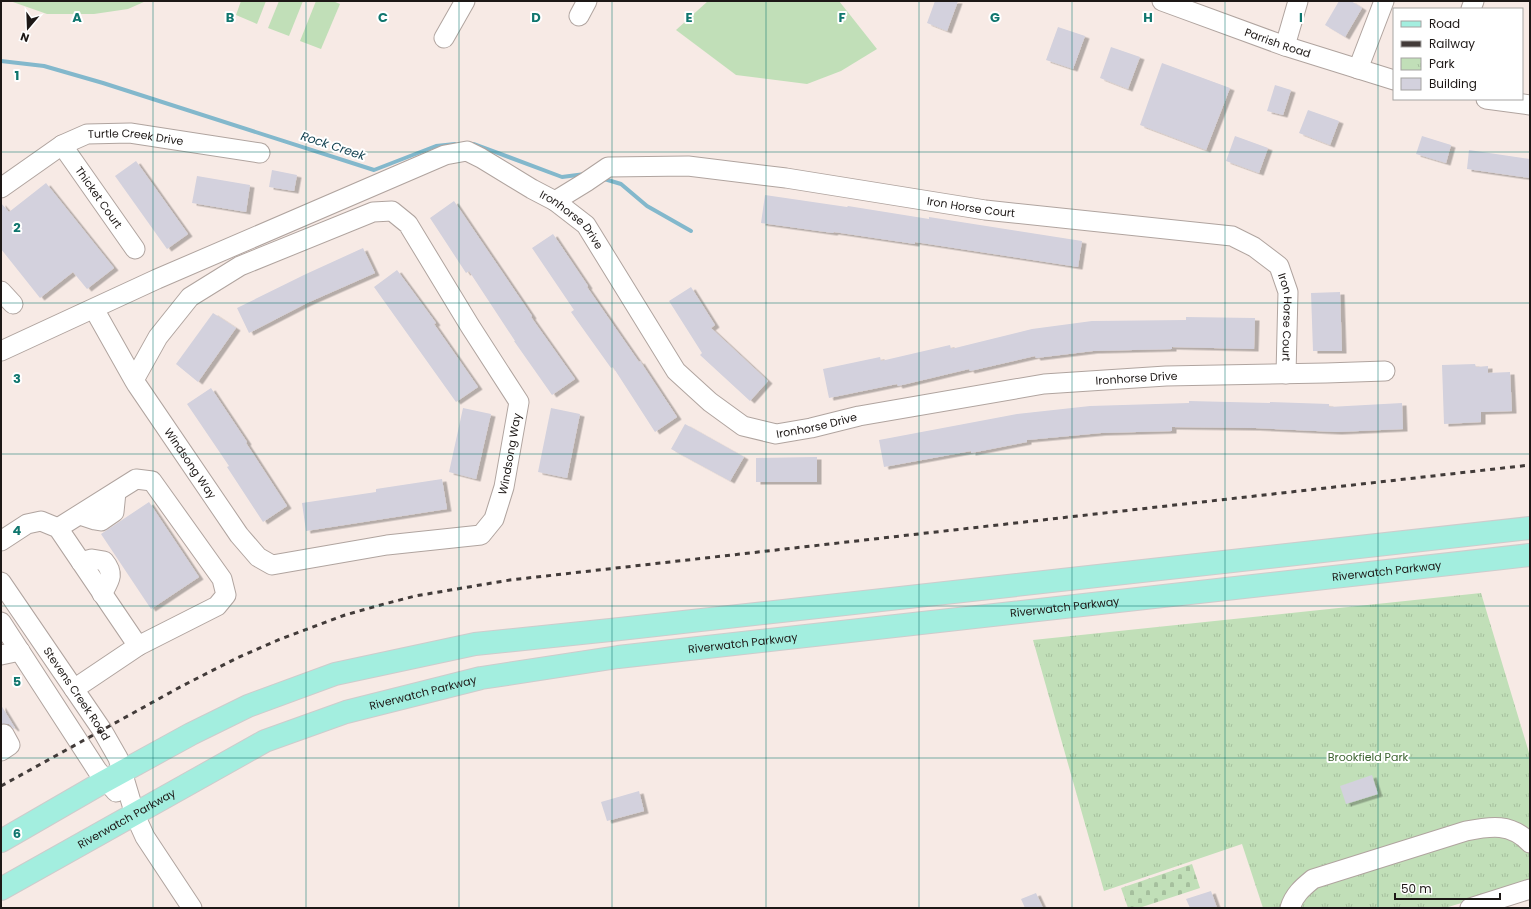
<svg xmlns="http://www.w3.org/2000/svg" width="1531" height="909" font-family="Poppins,sans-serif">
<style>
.grass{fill:#c1dfb8}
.cemetery{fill:url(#cemetery-stones)}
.park{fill:url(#park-tufts)}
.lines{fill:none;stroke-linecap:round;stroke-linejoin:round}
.stream{stroke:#83b8cc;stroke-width:4}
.building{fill:#d3d1dd;filter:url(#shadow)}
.minor-casing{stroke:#b0a49f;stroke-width:21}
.major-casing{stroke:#cdcccc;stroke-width:24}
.minor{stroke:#fff;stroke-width:19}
.major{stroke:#a3eedf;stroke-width:22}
.rail{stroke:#423b39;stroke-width:3;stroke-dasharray:5 5;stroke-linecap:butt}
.grid{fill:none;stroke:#0f766e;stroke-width:1;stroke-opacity:0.55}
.labels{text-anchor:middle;stroke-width:4;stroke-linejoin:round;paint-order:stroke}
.street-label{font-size:11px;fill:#1d1816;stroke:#fff}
.park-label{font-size:11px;fill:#3a622e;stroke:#fff}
.water-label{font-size:12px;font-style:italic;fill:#0c3c4b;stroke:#fff}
.grid-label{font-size:13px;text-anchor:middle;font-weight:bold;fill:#0f766e;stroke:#fff;stroke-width:4;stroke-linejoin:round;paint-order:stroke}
</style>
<defs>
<pattern id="cemetery-stones" width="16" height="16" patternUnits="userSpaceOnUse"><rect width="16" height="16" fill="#c1dfb8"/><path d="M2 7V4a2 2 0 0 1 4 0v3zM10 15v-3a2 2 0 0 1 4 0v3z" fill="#a5bf9d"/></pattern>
<pattern id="park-tufts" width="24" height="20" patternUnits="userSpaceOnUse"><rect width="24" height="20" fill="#c1dfb8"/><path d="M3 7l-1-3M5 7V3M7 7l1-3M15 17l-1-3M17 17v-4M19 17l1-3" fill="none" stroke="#a5bf9d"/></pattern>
<filter id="shadow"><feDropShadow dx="4.5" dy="2.5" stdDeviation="0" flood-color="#0004"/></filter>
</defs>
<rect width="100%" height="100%" fill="#f7eae5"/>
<g class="grass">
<path d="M10,1H146L128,9L94,14H47Z"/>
<path d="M241,1H266L257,24L236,15Z"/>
<path d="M279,1H303L289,36L268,28Z"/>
<path d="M316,1H333L340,4L321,49L300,41Z"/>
<path d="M708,1H839L877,49L841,71L807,84L736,75L676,30Z"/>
</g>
<path class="cemetery" d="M1192,864L1200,888L1139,908H1128L1121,888Z"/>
<path class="park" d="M1481,593L1530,756V882L1445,908H1263L1242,844L1104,891L1033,640Z"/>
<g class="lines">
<g class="stream">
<path d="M1,61L44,66L103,83L374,170L436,146L455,144"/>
<path d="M474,144L562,177L585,174"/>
<path d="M601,178L621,184L647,206L691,231"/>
</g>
</g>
<g class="building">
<path d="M935,1H958L947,31L927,23Z"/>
<path d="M1339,1H1351L1362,8L1345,37L1325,25Z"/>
<path d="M1058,27L1085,36L1073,69L1046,60Z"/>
<path d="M1111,47L1140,57L1128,89L1100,78Z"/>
<path d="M1162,63L1230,88L1206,150L1140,125Z"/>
<path d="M1275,85L1291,90L1283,115L1267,111Z"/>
<path d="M1308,110L1339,121L1330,145L1299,133Z"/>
<path d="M1235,136L1268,148L1259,173L1226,161Z"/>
<path d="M1422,136L1451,145L1446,163L1416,154Z"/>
<path d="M1469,150L1530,159V178L1467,169Z"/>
<path d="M136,161L188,234L167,249L115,176Z"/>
<path d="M272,170L297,175L294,191L269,187Z"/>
<path d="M197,176L250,185L246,212L192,203Z"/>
<path d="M46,183L114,268L87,289L73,272L40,298L1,249V203L9,212Z"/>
<path d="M765,195L847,207L848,206L929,219V217L1082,241L1078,267L915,242V244L834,232L833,233L761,223Z"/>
<path d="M454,201L532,316L531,317L575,379L552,395L514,341H515L469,271L466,273L430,218Z"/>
<path d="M553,234L588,286L587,287L639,362L640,361L677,417L655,432L613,367L611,368L571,312L574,310L532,248Z"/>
<path d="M363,248L375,273L307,303L249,333L237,308L306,274Z"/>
<path d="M397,270L436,323L434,324L478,387L456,402L374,287Z"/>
<path d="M691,287L715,325L711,328L768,381L750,401L700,355L702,353L669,301Z"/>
<path d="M1340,292L1342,351H1313L1311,293Z"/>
<path d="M213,313L236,328L198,382L176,364Z"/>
<path d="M1186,317L1255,318L1254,349L1172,347V349L1093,351L1036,358L1035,356L970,371L969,369L898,386L897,384L829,398L823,369L880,357L881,361L950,345L951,349L1032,329L1092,321L1186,320Z"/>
<path d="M1475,364L1476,367L1488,366V373L1510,372L1512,411L1481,412V422L1444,424L1442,365Z"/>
<path d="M211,388L247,442L246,443L287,506L263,522L227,467L229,466L187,404Z"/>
<path d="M1189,401L1270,403V402L1329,404V407L1402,403L1403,429L1337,432L1255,428L1172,427V431L1101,433L1027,440V442L971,453V451L884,467L879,440L1017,414L1090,406L1189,403Z"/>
<path d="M463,408L491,414L476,479L449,472Z"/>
<path d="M551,408L580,414L567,478L538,472Z"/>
<path d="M685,424L744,457L730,481L671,449Z"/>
<path d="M817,457V482H756V458Z"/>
<path d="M442,479L447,509L306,531L302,503L376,492V489Z"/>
<path d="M149,502L199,577L151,609L101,534Z"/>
<path d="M1,705L15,728L14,729L9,724H1Z"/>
<path d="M1372,775L1378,794L1346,804L1340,786Z"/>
<path d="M639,791L644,811L607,821L601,802Z"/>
<path d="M1211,891L1217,908H1190L1186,899Z"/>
<path d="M1036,893L1043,908H1025L1021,899Z"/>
</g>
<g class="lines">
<g class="minor-casing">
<g id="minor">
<path id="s1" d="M1162,1L1285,46L1394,80"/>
<path d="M1471,9L1474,1"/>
<path d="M579,16L587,1"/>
<path d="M444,38L465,1"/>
<path d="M1285,46L1298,1"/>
<path d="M1358,69L1384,1"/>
<path d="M1486,99L1530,105"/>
<path id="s2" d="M62,145L135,249"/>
<path id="s3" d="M1,188L62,145L87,134L130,133L260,153"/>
<path id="s4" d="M555,201L586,182L608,167L688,166L786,178L985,210L1232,236L1254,247L1279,266L1288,292L1286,374"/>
<path d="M1,291L13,304"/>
<path id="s5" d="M94,309L134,380L137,385L239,535L258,557L272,565L387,545L481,535L494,519L504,487L519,402L470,326L408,224L392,211L373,212L240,266L190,297L158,337L134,380"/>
<path id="s6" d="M1,351L157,279L445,155L467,151L481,158L532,189L555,201L586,225L676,371L710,402L743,426L776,434L811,428L859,416L1044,384L1166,376L1326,373L1385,371"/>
<path d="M80,515L95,520L101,521L114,512L116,492"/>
<path d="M58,528L136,479L152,481L222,579L226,595L217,606L138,646L74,689"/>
<path d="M1,541L27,524L41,521L58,528L138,646"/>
<path d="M81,562L92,559L104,561C115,574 110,580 102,594"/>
<path id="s7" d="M1,582L102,730L118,758L135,815L145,837L192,908"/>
<path d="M1,622L97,770L116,792"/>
<path d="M1,655L20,651"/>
<path d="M1,751L10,745L4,734"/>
<path d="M1290,908C1294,895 1302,888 1313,879L1466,831C1491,826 1511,823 1530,843"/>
<path d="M1470,908L1530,889"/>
</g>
</g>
<g class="major-casing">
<g id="major">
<path d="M1,841L98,785L191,734L248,706L335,674L475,644L620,629L1530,528"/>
<path id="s8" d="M1,889L265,741L346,712L481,678L618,657L1530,555"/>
</g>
</g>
<use href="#minor" class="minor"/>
<use href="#major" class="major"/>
<path class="rail" d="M1,786L182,686L237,658L278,640L345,615L384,604L415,596L510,580L1530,465"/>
</g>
<path class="grid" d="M153,1V908M306,1V908M459,1V908M612,1V908M766,1V908M919,1V908M1072,1V908M1225,1V908M1378,1V908M1,152H1530M1,303H1530M1,454H1530M1,606H1530M1,758H1530"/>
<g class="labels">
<g class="street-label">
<text dy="4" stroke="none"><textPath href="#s1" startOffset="123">Parrish Road</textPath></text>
<text dy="4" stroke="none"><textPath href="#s3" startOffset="151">Turtle Creek Drive</textPath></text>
<text dy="4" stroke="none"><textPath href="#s2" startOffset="64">Thicket Court</textPath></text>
<text dy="4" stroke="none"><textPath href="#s4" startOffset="429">Iron Horse Court</textPath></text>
<text dy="4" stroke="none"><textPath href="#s6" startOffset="634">Ironhorse Drive</textPath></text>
<text dy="4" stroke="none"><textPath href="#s4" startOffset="800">Iron Horse Court</textPath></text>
<text dy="4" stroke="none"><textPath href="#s6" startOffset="1306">Ironhorse Drive</textPath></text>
<text dy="4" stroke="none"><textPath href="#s6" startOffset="982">Ironhorse Drive</textPath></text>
<text dy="4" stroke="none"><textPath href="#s5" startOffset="613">Windsong Way</textPath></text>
<text dy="4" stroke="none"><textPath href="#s5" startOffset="182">Windsong Way</textPath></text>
<text dy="4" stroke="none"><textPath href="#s8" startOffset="1440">Riverwatch Parkway</textPath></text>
<text dy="4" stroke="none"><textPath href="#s8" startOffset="1116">Riverwatch Parkway</textPath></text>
<text dy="4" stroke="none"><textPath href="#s8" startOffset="792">Riverwatch Parkway</textPath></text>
<text dy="4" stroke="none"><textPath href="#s8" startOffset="468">Riverwatch Parkway</textPath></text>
<text dy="4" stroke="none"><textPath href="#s7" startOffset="135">Stevens Creek Road</textPath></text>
<text dy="4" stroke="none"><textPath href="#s8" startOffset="144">Riverwatch Parkway</textPath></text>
</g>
<g class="park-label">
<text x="1368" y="761">Brookfield Park</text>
</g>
<g class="water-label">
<text transform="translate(333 146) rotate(18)" y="4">Rock Creek</text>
</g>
</g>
<g class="grid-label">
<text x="77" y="22">A</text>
<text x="230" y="22">B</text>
<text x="383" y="22">C</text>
<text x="536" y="22">D</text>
<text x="689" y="22">E</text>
<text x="842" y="22">F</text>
<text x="995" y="22">G</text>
<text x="1148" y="22">H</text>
<text x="1301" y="22">I</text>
<text x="17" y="80">1</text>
<text x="17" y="232">2</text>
<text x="17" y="383">3</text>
<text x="17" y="535">4</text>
<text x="17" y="686">5</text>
<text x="17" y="838">6</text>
</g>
<rect width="1531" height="909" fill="none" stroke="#1d1816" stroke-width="4"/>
<rect x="1393" y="8" width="130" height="92" fill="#ffffff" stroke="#a5a3a2"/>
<rect x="1401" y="21" width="20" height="6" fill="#a3eedf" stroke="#a5a3a2"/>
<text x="1429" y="28" font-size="12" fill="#1d1816">Road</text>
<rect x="1401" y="41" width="20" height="6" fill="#423b39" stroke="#a5a3a2"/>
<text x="1429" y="48" font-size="12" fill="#1d1816">Railway</text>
<rect x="1401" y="58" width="20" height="12" fill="url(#park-tufts)" stroke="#a5a3a2"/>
<text x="1429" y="68" font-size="12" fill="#1d1816">Park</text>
<rect x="1401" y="78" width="20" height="12" fill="#d3d1dd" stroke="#a5a3a2"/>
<text x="1429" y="88" font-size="12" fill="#1d1816">Building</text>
<g transform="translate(28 28) rotate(199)" stroke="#ffffff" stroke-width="3" paint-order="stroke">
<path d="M0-3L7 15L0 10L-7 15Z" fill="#1d1816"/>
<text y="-6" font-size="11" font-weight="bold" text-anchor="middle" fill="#1d1816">N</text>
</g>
<path d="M1395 893v6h105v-6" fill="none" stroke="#1d1816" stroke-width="2"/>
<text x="1401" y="893" font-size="12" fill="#1d1816" stroke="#ffffff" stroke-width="3" paint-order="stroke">50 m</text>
</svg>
